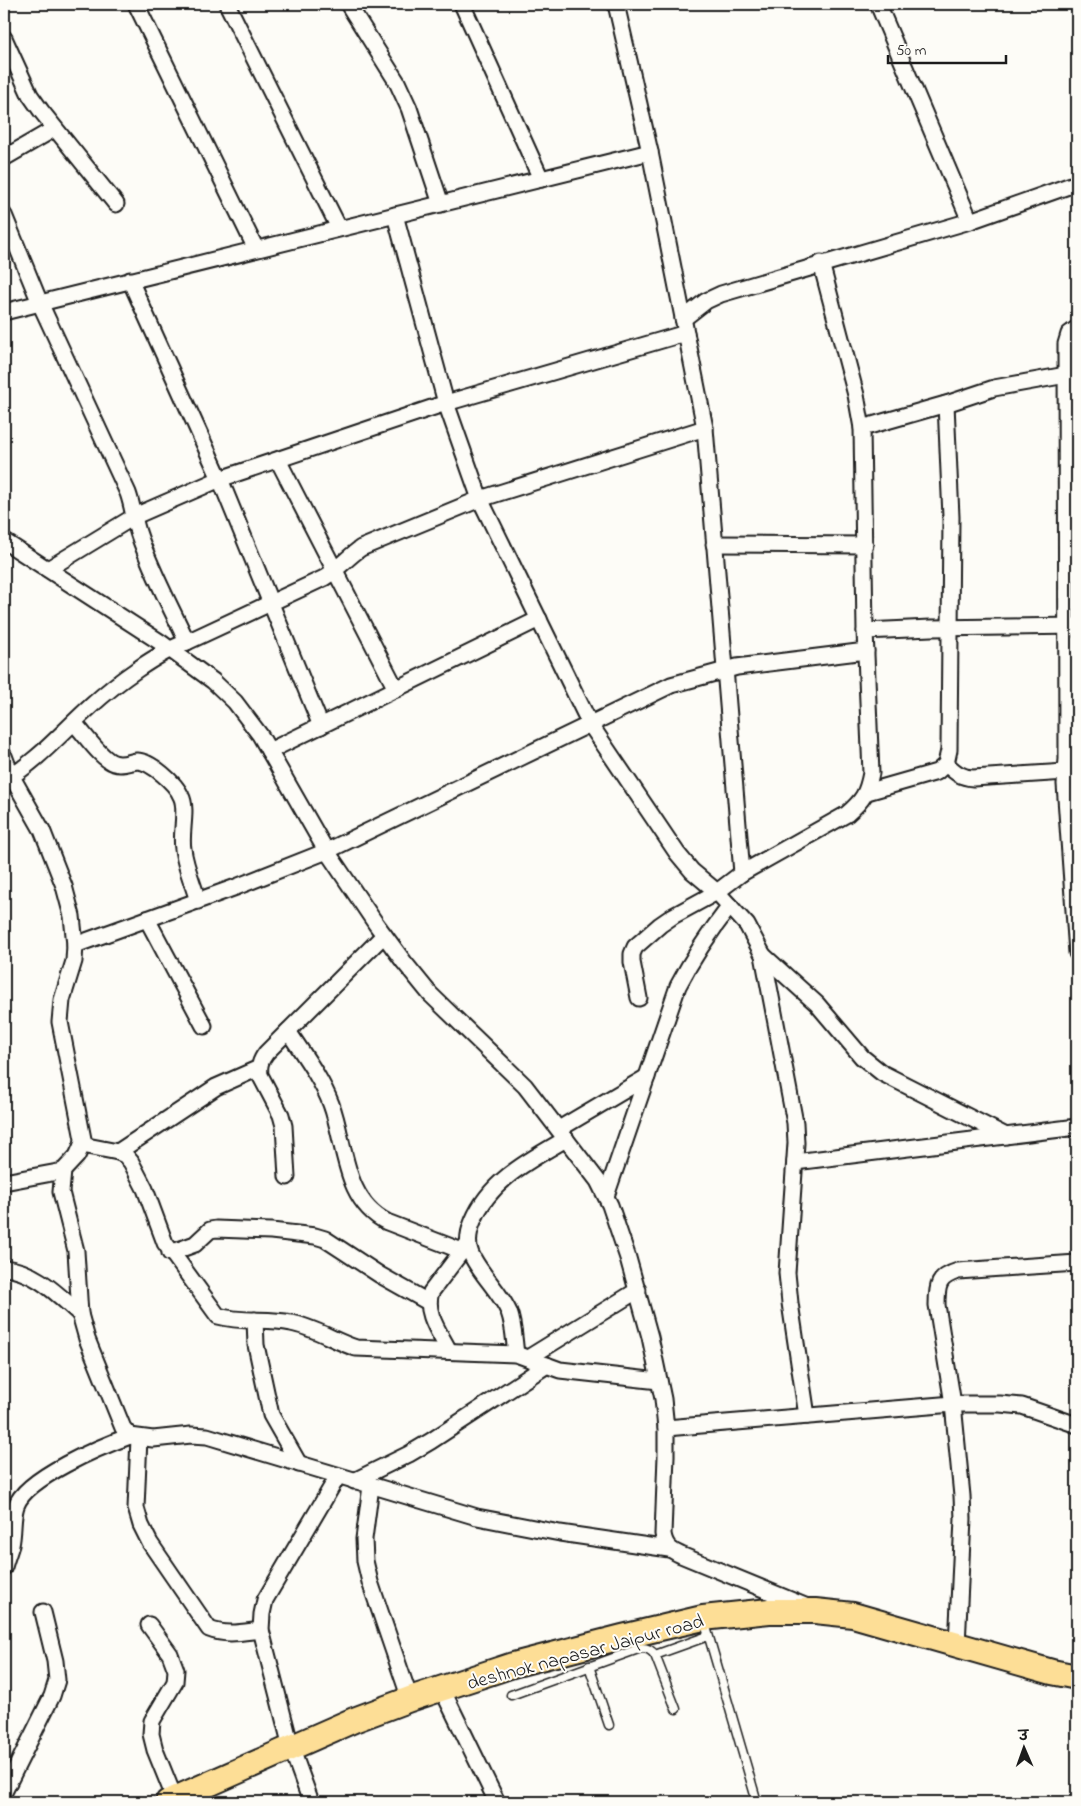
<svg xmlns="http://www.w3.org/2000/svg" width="1081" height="1806" font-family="'Indie Flower','Playpen Sans Deva',sans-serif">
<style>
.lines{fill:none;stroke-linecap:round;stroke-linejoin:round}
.service-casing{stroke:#1c1c1c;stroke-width:11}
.minor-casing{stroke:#1c1c1c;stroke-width:19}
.primary-casing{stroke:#1c1c1c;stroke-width:28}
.service{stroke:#fdfcf7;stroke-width:8}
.minor{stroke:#fdfcf7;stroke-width:15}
.primary{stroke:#fdde96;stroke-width:24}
.labels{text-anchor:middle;stroke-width:4;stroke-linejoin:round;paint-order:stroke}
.street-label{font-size:20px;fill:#1c1c1c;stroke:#fdfcf7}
</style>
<rect width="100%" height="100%" fill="#fdfcf7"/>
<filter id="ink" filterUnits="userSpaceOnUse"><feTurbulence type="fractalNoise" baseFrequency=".02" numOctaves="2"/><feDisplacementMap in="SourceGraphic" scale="10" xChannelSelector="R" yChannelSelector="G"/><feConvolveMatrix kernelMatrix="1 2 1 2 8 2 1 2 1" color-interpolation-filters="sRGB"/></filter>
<g filter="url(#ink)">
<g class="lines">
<g class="service-casing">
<g id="service">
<path d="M704,1620L757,1802"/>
<path d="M655,1655L708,1636"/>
<path d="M589,1666L609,1725"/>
<path d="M511,1695L641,1648C648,1648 651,1650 655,1655L676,1709"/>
</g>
</g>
<g class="minor-casing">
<g id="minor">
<path d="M136,4L256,249"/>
<path d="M227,4L339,228"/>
<path d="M348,4L397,82L409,108L441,204"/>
<path d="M462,4L541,179"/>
<path d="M616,4L650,152L705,428L742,873"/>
<path d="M878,4L970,221"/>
<path d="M4,38L30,95L42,112L116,204"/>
<path d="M4,158L54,129"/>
<path d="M4,215L40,303L128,493C133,507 134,521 139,535C151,571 171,607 187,642"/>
<path d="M395,215L446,403L480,499L590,724L677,853L692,871L717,892L747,925L763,955L795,1123L796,1143L787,1273L790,1303L807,1416"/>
<path d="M130,280L220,479L321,726"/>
<path d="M4,312L650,152"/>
<path d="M683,319L706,301L721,294L970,221L1077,183"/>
<path d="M1077,328L1069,334L1066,344L1067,759L1065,784L1077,953"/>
<path d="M862,428L946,404L994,388L1066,375"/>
<path d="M278,460L396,689"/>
<path d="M4,541L160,642L213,681L235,702L260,735L324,847L376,924L404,962L430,994L525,1086L598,1181L610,1205L628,1258L650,1337L663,1399L666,1428V1456L663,1534C665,1546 670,1550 681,1555L805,1606"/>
<path d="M714,544L865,545"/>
<path d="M48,569L135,516L220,479L446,403L686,333"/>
<path d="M865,631L931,628L1077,626"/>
<path d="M74,723C84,733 101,759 114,763C122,766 129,762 137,761C151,761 176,784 181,796C188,809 180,833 183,849C185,866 193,884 198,901"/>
<path d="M269,751L539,619"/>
<path d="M4,756L12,777L42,830L64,886L72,916L75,945L74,961L62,1000L60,1022L83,1139L82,1145L77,1156L63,1171L61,1192L76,1251L80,1314L87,1339L123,1428L130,1436L153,1439L191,1435L207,1436L477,1517L560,1533L669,1549"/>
<path d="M946,764C955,772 960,777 973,778L1066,772"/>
<path d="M4,781C38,761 62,732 91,706C116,683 157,653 187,642L324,578C338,569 348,557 361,548L480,499L705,428"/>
<path d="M867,792L937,772L946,764L949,750L951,517L946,404"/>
<path d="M147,919L204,1026"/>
<path d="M75,945L236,887L327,851L671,685L737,667L866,651"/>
<path d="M763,955L817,1004L862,1057L882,1073L1006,1136"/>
<path d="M639,998L632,962V954L635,947L660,925L673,916L717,892L742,873L847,814C863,800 867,794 871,773L865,631L862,428L856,395L821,263"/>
<path d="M288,1031C303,1054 321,1078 331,1104C346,1144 343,1200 387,1222L462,1251"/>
<path d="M559,1129L647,1077"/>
<path d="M82,1145L118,1152L125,1155L131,1162L145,1189L165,1243L218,1316C242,1323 267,1318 291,1323C314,1327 334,1341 356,1348L516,1354L560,1370L659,1381"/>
<path d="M118,1152L216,1087L259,1068"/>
<path d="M795,1162L1077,1127"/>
<path d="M287,1177L284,1126L281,1115L260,1075C259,1066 260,1061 266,1053L384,935"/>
<path d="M4,1182L63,1171"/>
<path d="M606,1196L678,986C693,957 710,932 730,906"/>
<path d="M170,1253L195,1244L210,1230L216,1229L271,1231L315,1236L325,1239L380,1275L428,1302"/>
<path d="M4,1268C36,1271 57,1294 80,1314"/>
<path d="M255,1320L256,1345L271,1415L299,1464"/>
<path d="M449,1351C440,1333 424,1313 431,1292L468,1243"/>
<path d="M516,1354C514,1340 514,1325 509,1312C500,1292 483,1277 473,1258C466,1246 468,1233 473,1221C490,1180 530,1160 566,1139"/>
<path d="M528,1358L638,1290"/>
<path d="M666,1428L953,1404H1000L1022,1406L1077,1425"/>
<path d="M139,1438L136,1508L141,1525L150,1543L209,1629C227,1636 243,1632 261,1630"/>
<path d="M354,1481L409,1454L431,1441L547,1365"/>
<path d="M371,1486L364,1539L365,1561L370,1582L410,1699"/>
<path d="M4,1567C6,1559 9,1552 11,1545C14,1532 12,1518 16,1506C25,1478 102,1446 130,1436"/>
<path d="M149,1625L170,1654L176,1670L175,1682L152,1721L151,1734L155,1750L176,1802"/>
<path d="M957,1645L963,1519L962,1496L953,1404L937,1305C937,1285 938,1277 958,1271L1077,1263"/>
<path d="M442,1689L497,1802"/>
<path d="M4,1792L52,1696L57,1680L55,1661L43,1612"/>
<path d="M311,1802L291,1747L261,1630L262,1614L265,1600L338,1476"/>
</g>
</g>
<g class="primary-casing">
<path id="primary" d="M168,1802L354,1720L410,1699L513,1665L622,1637L703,1618L769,1611H815L853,1615L1052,1672L1077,1677"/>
</g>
<use href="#service" class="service"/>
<use href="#minor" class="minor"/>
<use href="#primary" class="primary"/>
</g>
</g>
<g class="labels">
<g class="street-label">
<text transform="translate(585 1651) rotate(-15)" y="7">deshnok napasar Jaipur road</text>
</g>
</g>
<rect width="1081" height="1806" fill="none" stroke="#fdfcf7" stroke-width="20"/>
<rect x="10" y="10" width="1061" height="1786" fill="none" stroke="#1c1c1c" stroke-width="2" filter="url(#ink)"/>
<g transform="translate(1024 1748) rotate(358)" stroke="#fdfcf7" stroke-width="4" paint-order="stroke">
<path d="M0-4L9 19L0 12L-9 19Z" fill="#1c1c1c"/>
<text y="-8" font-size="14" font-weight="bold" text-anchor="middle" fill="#1c1c1c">उ</text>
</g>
<path d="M888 55v8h118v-8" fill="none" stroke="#1c1c1c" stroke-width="2.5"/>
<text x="896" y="55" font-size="15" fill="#1c1c1c" stroke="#fdfcf7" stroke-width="4" paint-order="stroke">50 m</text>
</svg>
